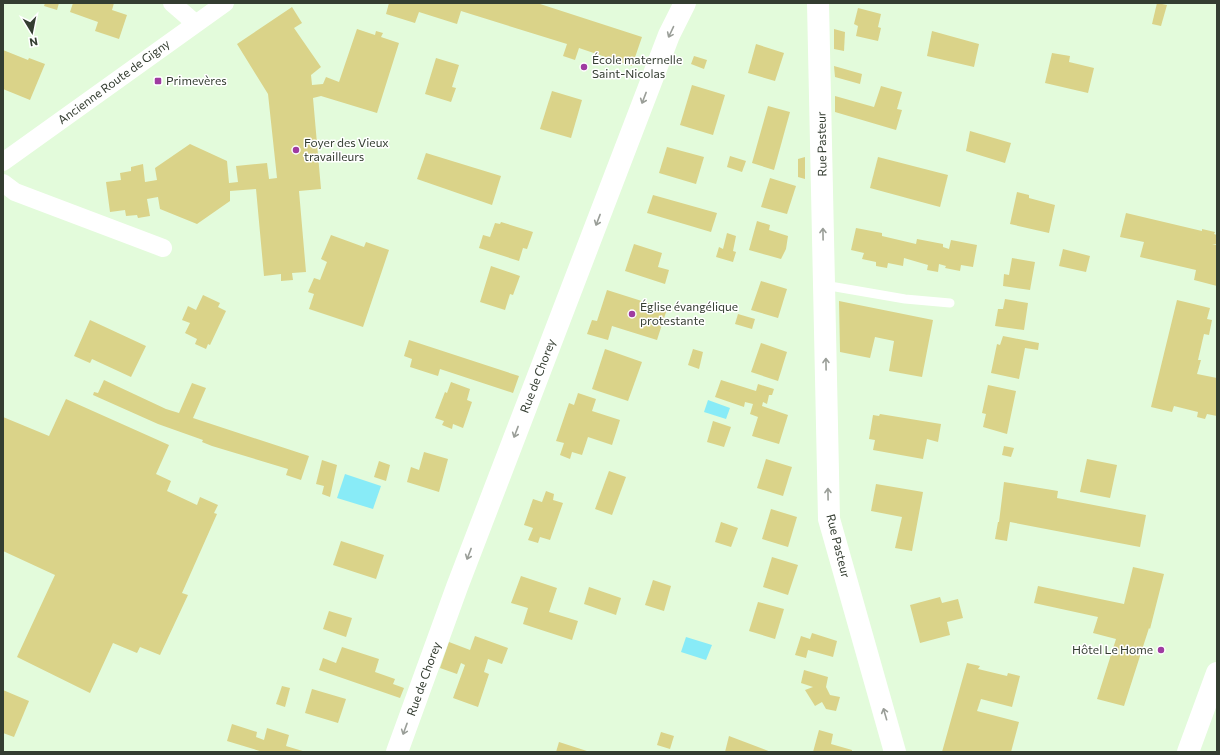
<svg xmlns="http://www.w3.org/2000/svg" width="1220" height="755" font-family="Commissioner,sans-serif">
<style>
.water{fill:#88ebf7}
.building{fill:#dad389}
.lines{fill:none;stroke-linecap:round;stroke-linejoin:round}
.service{stroke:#fff;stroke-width:9}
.minor{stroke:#fff;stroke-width:18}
.tertiary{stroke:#fff;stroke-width:22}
.primary{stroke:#fff;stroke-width:22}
.oneway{stroke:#9a9e98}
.poi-dot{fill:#9f3ba1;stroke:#fff;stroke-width:1.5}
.labels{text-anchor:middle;stroke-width:3;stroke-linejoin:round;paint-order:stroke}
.poi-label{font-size:12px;fill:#343d31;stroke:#fff;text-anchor:start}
.street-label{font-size:12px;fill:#343d31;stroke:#fff}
</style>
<rect width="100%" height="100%" fill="#e3fbdb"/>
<g class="water">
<path d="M708,400L730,408L726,419L704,412Z"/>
<path d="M345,474L381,486L373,509L337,498Z"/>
<path d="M686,637L712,645L706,660L681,652Z"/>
</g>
<g class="building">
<path d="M45,3H59L57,10L44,6Z"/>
<path d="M73,3H114L112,10L127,15L119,39L95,31L98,22L70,12Z"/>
<path d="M389,3H537L642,37L632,66L579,48L575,60L563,56L567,44L461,11L457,24L419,12L415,23L386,14Z"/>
<path d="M1157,3L1167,5L1161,26L1152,24Z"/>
<path d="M292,7L302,23L294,28L321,67L311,75L312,85L323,84L326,77L339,82L357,29L375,35L376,31L383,33L381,37L399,43L377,113L321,96L313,98L321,189L299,191L306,272L292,273L293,280L281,281V274L264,276L256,189L230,191V201L197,224L160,209L158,197L147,199L150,216L138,218L137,215L126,216L125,210L110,212L106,182L121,180L120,173L131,171V167L143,164L145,182L157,180L155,168L190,144L227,161L229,183L238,182L236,166L267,163L269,179L277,178L268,94L237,44Z"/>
<path d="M858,8L881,14L878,27L881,28L878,41L856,36L858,26L854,24Z"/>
<path d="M834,29L845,32L844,51L834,49Z"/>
<path d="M932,31L979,44L974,67L927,56Z"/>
<path d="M756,44L784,53L775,81L748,73Z"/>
<path d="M3,50L28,60L29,58L45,64L30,100L3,89Z"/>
<path d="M1052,53L1070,56L1069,62L1094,68L1088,93L1045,83Z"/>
<path d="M694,56L707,60L704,69L691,64Z"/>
<path d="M436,58L459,65L452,87L456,88L451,102L425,94Z"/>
<path d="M834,66L862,74L860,84L835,77Z"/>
<path d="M692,85L725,95L713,135L680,125Z"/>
<path d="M881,86L902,92L897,109L902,110L896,130L835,112V96L874,107Z"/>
<path d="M552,91L582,100L571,138L540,129Z"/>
<path d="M768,106L790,112L774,170L752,163Z"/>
<path d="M970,131L1011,143L1005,163L966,151Z"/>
<path d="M667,147L704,157L696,184L659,173Z"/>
<path d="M426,153L501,176L492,205L417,179Z"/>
<path d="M730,156L746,161L742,172L727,167Z"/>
<path d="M805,157V179L798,177V159Z"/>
<path d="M878,157L948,175L940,207L870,188Z"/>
<path d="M770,178L796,186L787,214L761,207Z"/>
<path d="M1017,192L1029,195V198L1055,205L1049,233L1010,224Z"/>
<path d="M653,195L717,213L711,232L647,213Z"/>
<path d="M1126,213L1202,231V229L1215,232L1214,234L1217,235V244H1212L1217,245V286L1194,280L1196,270L1140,257L1144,242L1120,237Z"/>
<path d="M757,221L770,225L769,230L788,236L786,249L781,259L749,250Z"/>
<path d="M501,222L533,232L527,249L523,248L519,261L479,248L483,235L490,237L495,223L500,224Z"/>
<path d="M856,228L882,233V236L916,244L917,239L943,244V247L949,249L951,240L977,245L973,267L961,265L960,271L945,268L946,266L939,264L938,272L927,270L928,265L904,258L903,266L888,263L887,268L876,266V262L862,259L864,253L851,250Z"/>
<path d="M727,233L736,236L733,251L736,252L733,262L716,257L719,247L723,249Z"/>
<path d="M331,235L364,247L366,242L389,250L363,327L309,309L314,294L308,292L314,278L320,280L327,262L321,259Z"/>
<path d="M634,244L662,253L658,267L669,270L665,284L625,271Z"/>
<path d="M1063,249L1090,256L1086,272L1059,266Z"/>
<path d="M1012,258L1035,262L1030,290L1003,286L1004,274L1009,275Z"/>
<path d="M491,266L520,276L513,295L510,294L505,310L480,302Z"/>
<path d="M761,281L787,289L778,318L751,310Z"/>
<path d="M607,290L667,309L657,340L612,326L608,340L587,334L592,320L597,321Z"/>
<path d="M203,295L220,303L218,307L226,311L210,345L208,344L206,349L195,344L197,339L185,333L190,323L182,320L188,306L196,310Z"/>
<path d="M1005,299L1028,303L1024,330L995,326L998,309H1003Z"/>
<path d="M1177,300L1210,308L1207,319L1212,320L1209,335L1204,334L1198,360H1201L1197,374L1217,378V416L1207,414L1205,419L1197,417L1198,412L1174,406L1172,412L1151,407Z"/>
<path d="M839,301L933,320L922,377L889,371L894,341L875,337L870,358L840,352Z"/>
<path d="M738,314L755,319L752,329L735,324Z"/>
<path d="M90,320L146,346L131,377L92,359L90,363L74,356Z"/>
<path d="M1003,336L1039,343L1038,350L1025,348L1019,379L991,373L997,344L1000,345Z"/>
<path d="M409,340L519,376L513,393L440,369L438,376L410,367L412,359L404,356Z"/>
<path d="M761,343L787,352L778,381L751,372Z"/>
<path d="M605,349L642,362L628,401L592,389Z"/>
<path d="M693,349L703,352L699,369L688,365Z"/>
<path d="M104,380L166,409L179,413L192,383L206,388L193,418L309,456L301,480L286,475L288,469L212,446L202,442L203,440L158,424L93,395L94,392L98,393Z"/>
<path d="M721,380L756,391L758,384L774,389L772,395H769L767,404L763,402L762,406L788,415L779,444L752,436L758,417L750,414L753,404L745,402L744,407L715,397Z"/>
<path d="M451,382L470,389L467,400L472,402L463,428L453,424L452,429L442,425L444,421L435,418L445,392L447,393Z"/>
<path d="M988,385L1016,391L1007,434L983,427L986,414L982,413Z"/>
<path d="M578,393L596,399L592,411L620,420L612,445L588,437L582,455L572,452L570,459L560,455L564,443L556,441L569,403L574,405Z"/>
<path d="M66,399L169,445L156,474L171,481L167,491L197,505L200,497L218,505L214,513L217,514L182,593L188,595L160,655L140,647L137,653L113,643L90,693L17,657L55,575L3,551V417L49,436Z"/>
<path d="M880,414L941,424L938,442L927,439L923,459L873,450L875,440L869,439L873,415L879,416Z"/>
<path d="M713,421L731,427L724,447L707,442Z"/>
<path d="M1004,446L1014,448L1011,457L1002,455Z"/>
<path d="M424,452L448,459L439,492L407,482L411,467L419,470Z"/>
<path d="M766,459L792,467L783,496L757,488Z"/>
<path d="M1087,459L1117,465L1110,498L1080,492Z"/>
<path d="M322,460L337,465L330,497L322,494L324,486L316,484Z"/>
<path d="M379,461L390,465L386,481L374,477Z"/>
<path d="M609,471L626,477L612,515L595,509Z"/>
<path d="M1004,482L1058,491L1057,498L1146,515L1140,547L1010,522L1007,541L995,539L998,522H999Z"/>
<path d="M876,484L923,492L912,551L895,548L902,517L871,511Z"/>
<path d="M546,491L554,494L553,500L563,503L550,540L540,537L538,543L528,540L533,528L524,525L533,499L542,502Z"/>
<path d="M771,509L797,517L788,547L762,539Z"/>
<path d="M721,522L738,528L731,547L715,542Z"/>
<path d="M341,541L384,555L376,579L333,565Z"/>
<path d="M772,557L798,565L788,595L763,587Z"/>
<path d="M1133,567L1164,574L1150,629L1149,628L1124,706L1097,699L1116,639L1093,633L1098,617L1034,603L1038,586L1124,604Z"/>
<path d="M521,576L557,588L549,612L578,621L572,640L523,624L528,608L511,603Z"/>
<path d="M653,580L671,586L664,611L645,605Z"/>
<path d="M589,587L621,598L616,615L584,604Z"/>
<path d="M940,597L942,603L958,599L963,618L947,622L950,635L920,643L910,605Z"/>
<path d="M758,602L784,609L775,639L749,631Z"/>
<path d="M329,611L352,618L346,637L323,629Z"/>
<path d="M812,633L837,641L833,657L808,650L806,658L795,655L801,636L810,639Z"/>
<path d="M475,636L508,648L502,664L488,659L484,672L489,674L478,707L453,698L465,665L461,663L457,674L440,668L449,642L470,650Z"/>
<path d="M342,647L379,659L375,672L395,679L393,684L404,688L400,698L319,670L323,658L336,663Z"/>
<path d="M967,663L980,666L978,669L1007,676L1008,673L1020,676L1012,707L981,699L977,711L1019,722L1011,752H942Z"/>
<path d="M804,670L828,677L826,687L830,695L840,697L836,711L826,709L822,702L815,706L805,690L813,687L801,683Z"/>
<path d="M282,686L290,688L285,707L276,704Z"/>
<path d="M312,689L346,699L338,723L305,713Z"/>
<path d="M3,690L29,701L14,737L3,733Z"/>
<path d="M232,724L257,732L256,737L264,740L267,728L289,735L286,746L306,752H263L227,741Z"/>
<path d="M819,730L833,734L831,744L852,750V752H813Z"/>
<path d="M661,732L674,736L670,749L657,745Z"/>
<path d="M729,736L771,752H725Z"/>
<path d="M559,742L590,752H556Z"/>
</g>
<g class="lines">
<path class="service" d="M824,285L905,299L950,303"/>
<g class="minor">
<path d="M172,3L195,23"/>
<path d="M3,162L225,3"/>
<path d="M3,183L15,192L163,248"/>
</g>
<g class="tertiary">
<path d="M818,3L829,519L895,752"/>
<path d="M397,752L457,587L669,35L685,3"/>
</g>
<path class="primary" d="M1188,752L1217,673"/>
</g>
<defs><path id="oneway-shaft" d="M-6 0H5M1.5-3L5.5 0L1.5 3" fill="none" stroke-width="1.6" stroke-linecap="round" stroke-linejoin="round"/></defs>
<g class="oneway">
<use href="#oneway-shaft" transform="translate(671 32) rotate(115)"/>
<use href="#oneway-shaft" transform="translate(644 98) rotate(111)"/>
<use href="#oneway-shaft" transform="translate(598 220) rotate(111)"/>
<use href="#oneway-shaft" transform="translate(823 234) rotate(-91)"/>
<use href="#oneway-shaft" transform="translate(826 364) rotate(-91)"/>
<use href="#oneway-shaft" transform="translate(516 432) rotate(111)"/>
<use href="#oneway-shaft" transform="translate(828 494) rotate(-91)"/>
<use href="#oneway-shaft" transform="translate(469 554) rotate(111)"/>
<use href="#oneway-shaft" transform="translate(885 714) rotate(-106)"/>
<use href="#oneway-shaft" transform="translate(405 729) rotate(110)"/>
</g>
<g class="poi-dot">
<circle cx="584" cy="67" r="4"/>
<rect x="154" y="77" width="8" height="8" rx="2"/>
<circle cx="296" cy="150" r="4"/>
<circle cx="632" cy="314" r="4"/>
<circle cx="1161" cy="650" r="4"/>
</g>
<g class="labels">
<g class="poi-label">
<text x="592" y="64">École maternelle<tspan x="592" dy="14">Saint-Nicolas</tspan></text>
<text x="166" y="85">Primevères</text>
<text x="304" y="147">Foyer des Vieux<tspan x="304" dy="14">travailleurs</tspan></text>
<text x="640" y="311">Église évangélique<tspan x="640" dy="14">protestante</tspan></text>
<text x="1153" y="654" text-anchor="end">Hôtel Le Home</text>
</g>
<g class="street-label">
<text transform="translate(114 82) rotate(-36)" y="4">Ancienne Route de Gigny</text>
<text transform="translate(822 144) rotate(-91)" y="4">Rue Pasteur</text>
<text transform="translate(538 376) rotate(-69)" y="4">Rue de Chorey</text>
<text transform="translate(838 546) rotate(76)" y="4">Rue Pasteur</text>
<text transform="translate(424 679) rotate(-70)" y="4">Rue de Chorey</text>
</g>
</g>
<rect width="1220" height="755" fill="none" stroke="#343d31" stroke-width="8"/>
<g transform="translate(32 32) rotate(170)" stroke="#ffffff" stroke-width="3" paint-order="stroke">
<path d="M0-3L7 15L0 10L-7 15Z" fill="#343d31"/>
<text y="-6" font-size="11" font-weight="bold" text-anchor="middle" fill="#343d31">N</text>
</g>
</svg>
